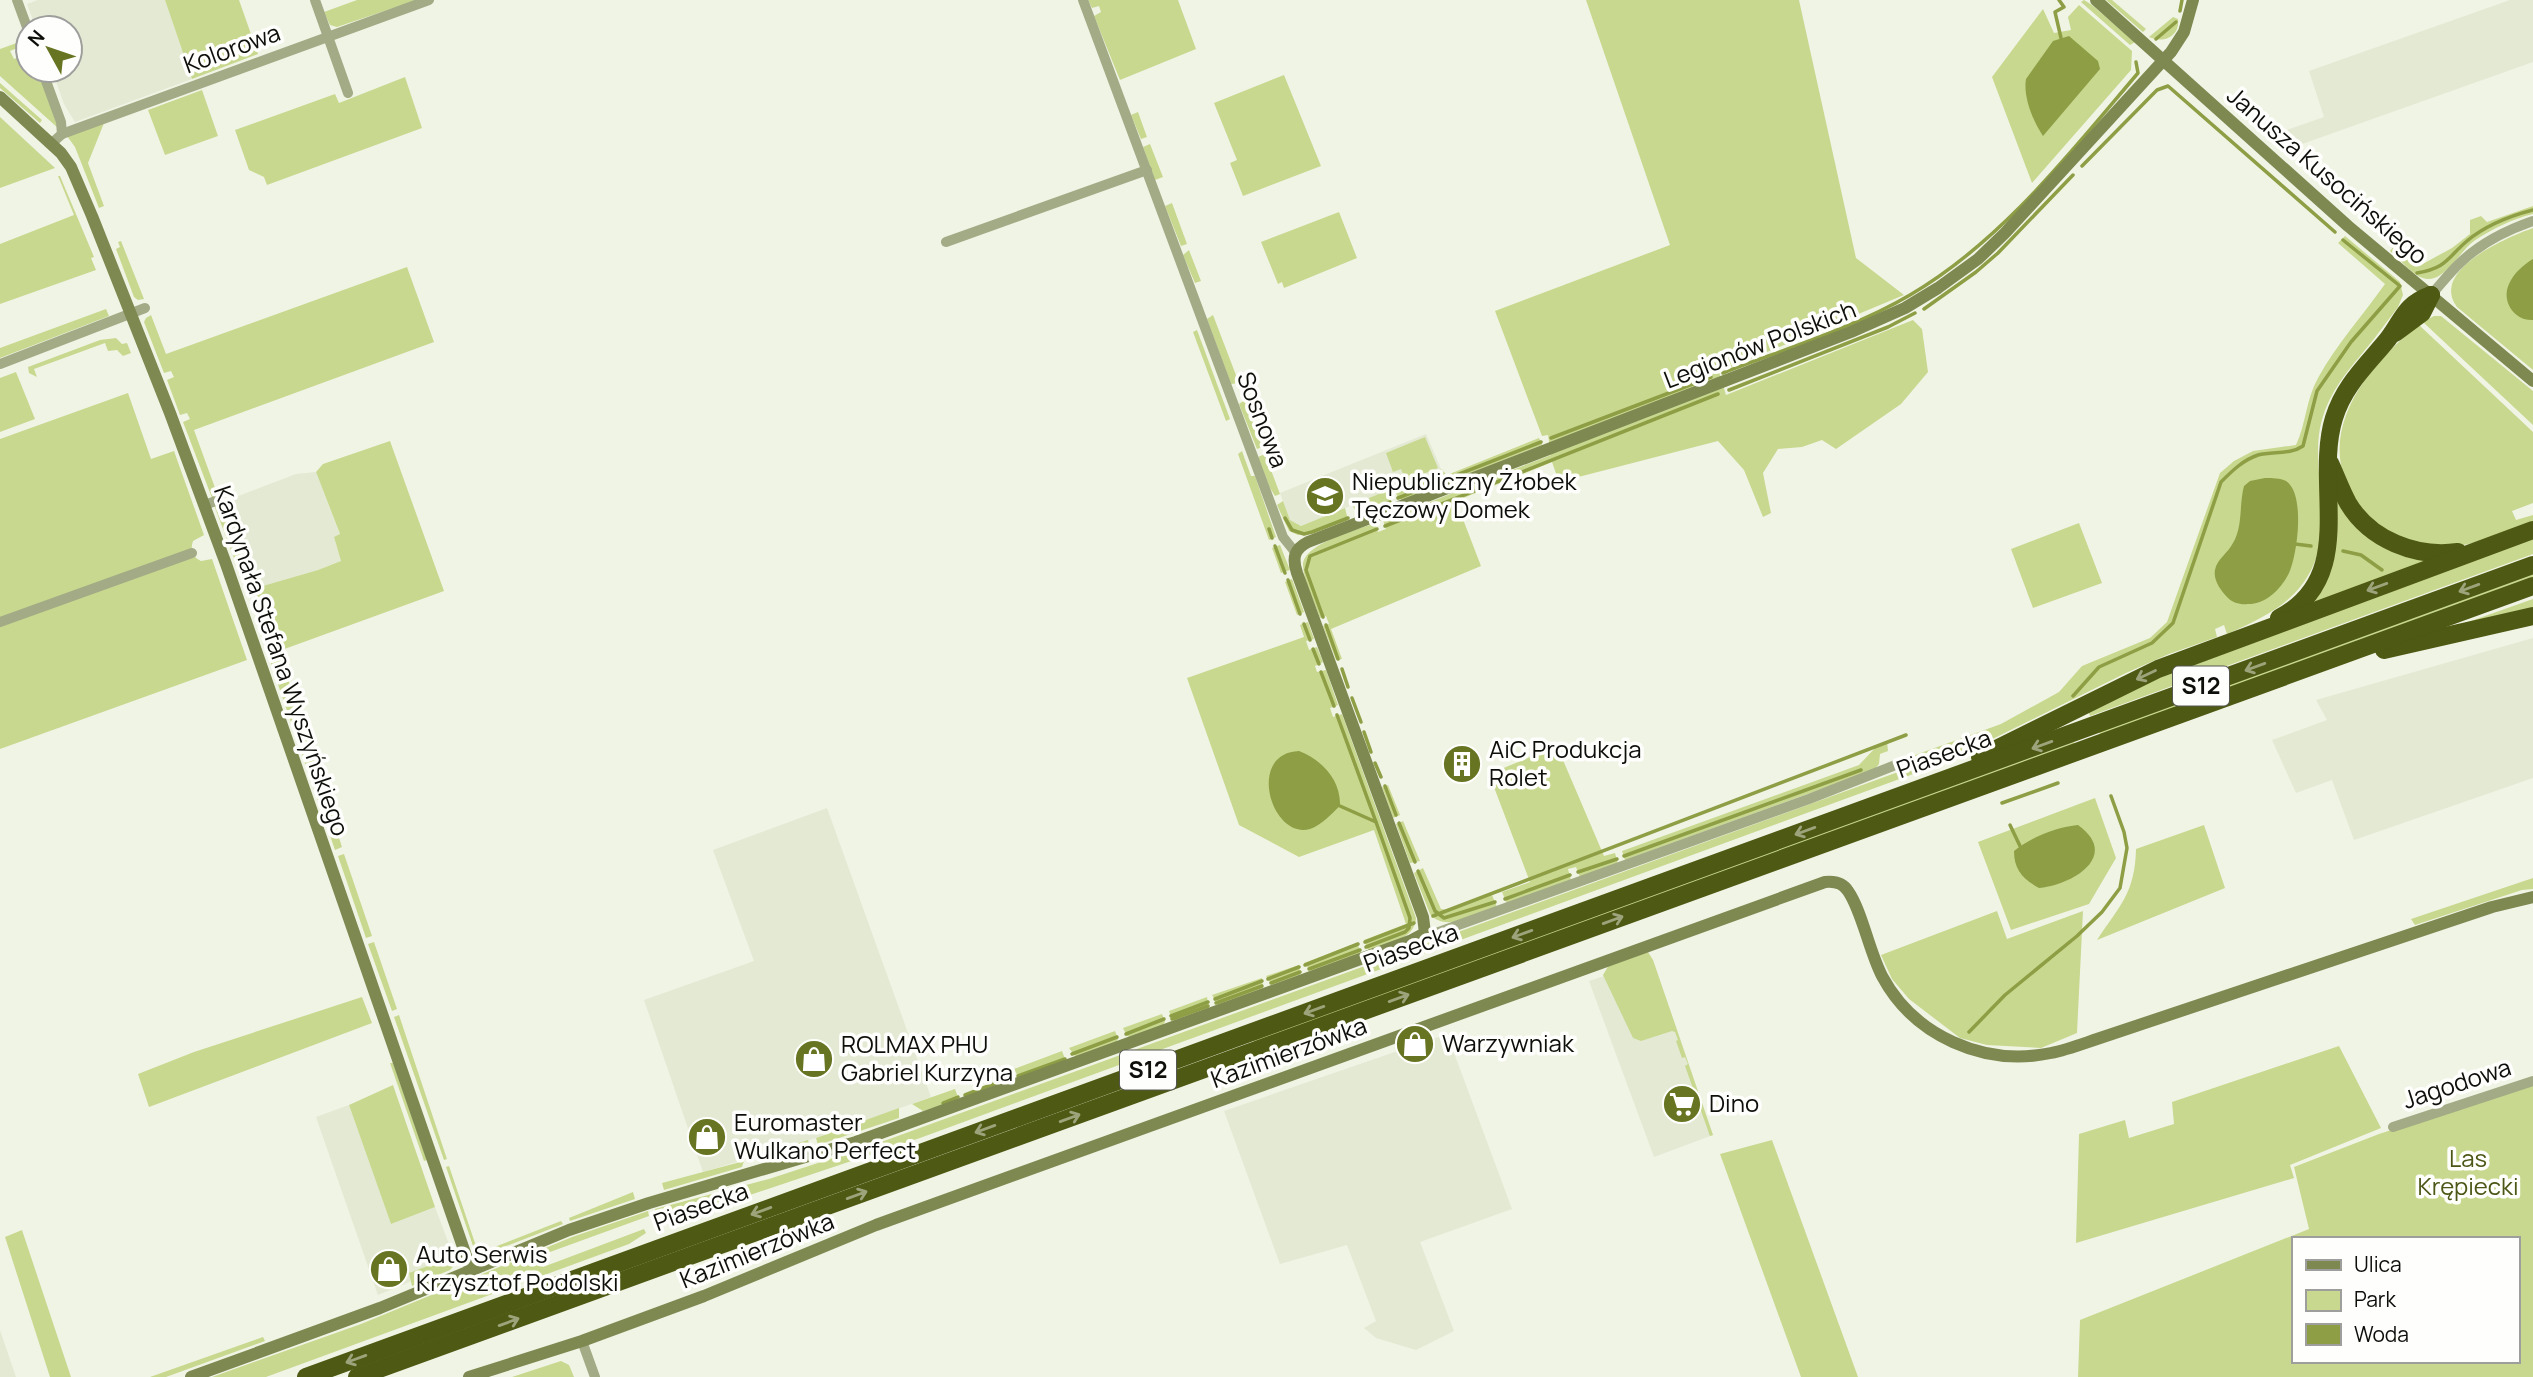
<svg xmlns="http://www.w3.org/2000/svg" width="2533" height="1377" font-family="Manrope,sans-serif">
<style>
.built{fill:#e3e9d3}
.green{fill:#c8d88f;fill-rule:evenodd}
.water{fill:#8d9e45}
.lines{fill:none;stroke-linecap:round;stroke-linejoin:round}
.stream{stroke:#8d9e45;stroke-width:3.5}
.street{stroke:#a2ab86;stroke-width:10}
.secondary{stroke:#7d8951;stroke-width:12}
.highway{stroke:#4e5913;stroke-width:18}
.oneway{stroke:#9da47c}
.labels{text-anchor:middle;stroke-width:7;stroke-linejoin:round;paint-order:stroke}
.shield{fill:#fefffc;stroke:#565753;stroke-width:2}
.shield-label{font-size:23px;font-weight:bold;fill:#0e0f0b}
.street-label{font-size:24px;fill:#0e0f0b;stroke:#fefffc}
.poi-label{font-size:24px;fill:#0e0f0b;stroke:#fefffc;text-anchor:start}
.park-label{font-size:24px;fill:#4c5717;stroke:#fefffc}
</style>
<rect width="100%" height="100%" fill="#f0f4e5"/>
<g class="built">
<path d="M38,0H165L192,79L75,122L64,104L52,70H70V28H36L27,4Z"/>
<path d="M2510,0H2533V62L2285,150L2270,136L2324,117L2309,71Z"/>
<path d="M1426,434L1441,469L1301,526L1290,520L1280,493Z"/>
<path d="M316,472L340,535L334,537L341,561L318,570L252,589L220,503L296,474Z"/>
<path d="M2533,638V778L2354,840L2332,780L2296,793L2272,740L2327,720L2316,700Z"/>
<path d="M827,808L931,1097L816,1138L703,1172L644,1000L754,961L713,850Z"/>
<path d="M1653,960L1713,1135L1654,1157L1589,981Z"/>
<path d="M1447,1034L1512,1209L1420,1242L1454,1331L1416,1350L1376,1338L1364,1328L1376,1321L1347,1245L1280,1264L1224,1111Z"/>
<path d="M349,1105L391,1224L435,1207L456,1263L449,1266L433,1264L409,1274L412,1281L378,1295L316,1117Z"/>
<path d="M0,1330L16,1377H0Z"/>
</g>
<g class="green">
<path d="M165,0H239L258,54L192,79Z"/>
<path d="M357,0H417L337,27L330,25L324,12Z"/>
<path d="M1088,0H1178L1196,49L1120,80L1094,16L1101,12L1099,6L1092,8Z"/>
<path d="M1586,0H1799L1856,258L1904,295L1719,372L1726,395L1913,320L1922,329L1928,372L1901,404L1836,449L1822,440L1802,447L1778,449L1763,473L1771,513L1763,517L1744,470L1718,441L1559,482L1552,462L1456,501L1481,566L1331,629L1342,659L1336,660L1323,626L1329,624L1326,616L1320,618C1315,603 1304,583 1303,566C1302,544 1357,530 1375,523L1378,532L1386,529L1383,520L1414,508L1417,517L1425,513L1422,505L1551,455L1548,435L1542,436L1495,311L1670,245Z"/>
<path d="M2084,0L2092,5L2135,42L2130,45L2081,2Z"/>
<path d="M2106,0H2112L2146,29L2143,32Z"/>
<path d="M2079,5L2132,51L2131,70L2032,183L1992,77L2043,9L2054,33L2071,30L2068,17Z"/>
<path d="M2173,17L2178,19C2180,36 2164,44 2149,37Z"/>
<path d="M25,40L27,44L10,51L14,59L28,53V70H38L58,128L0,76V49Z"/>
<path d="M1284,75L1321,166L1243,196L1230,163L1237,160L1214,103Z"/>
<path d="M405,77L422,128L267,185L264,177L249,170L235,130L335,94L339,103Z"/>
<path d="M0,83L42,120L40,123L0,88Z"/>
<path d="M202,90L218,136L165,155L148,110Z"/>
<path d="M1138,112L1147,137L1141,139L1131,115Z"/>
<path d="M0,117L55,168L0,188Z"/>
<path d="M104,123L88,163L104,206L99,208L75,147L67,136Z"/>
<path d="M1150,144L1163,177L1155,180L1143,147Z"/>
<path d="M58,176H60L94,257L91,258L96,270L0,304V244L74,215Z"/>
<path d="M1172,203L1187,244L1181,246L1165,206Z"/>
<path d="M2533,206V214C2512,219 2492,229 2474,241C2460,251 2447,278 2429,279C2416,280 2400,259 2390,251L2395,245L2419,266L2452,248L2470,234V220L2481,216L2487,222Z"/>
<path d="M1339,212L1357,258L1284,288L1282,282L1278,284L1261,242Z"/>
<path d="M2533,228V370L2457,307C2429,270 2508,237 2533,228Z"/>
<path d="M2345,236L2400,282L2403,295L2398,307C2387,321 2377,336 2365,350C2345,374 2327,395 2320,428C2315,456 2321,485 2322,513C2323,584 2287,608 2227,634L2224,625L2215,629L2217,637L2169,654L2126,673L1946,762L920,1138L723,1204L721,1201L702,1208L700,1204L692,1207L693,1211L660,1223L655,1209L769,1179L873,1145L1909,768L1907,758L2001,724L2059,692L2082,666L2150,638L2167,622L2220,473L2234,461L2253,451L2296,445C2306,424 2306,399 2318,378C2336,345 2363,315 2385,284L2338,243Z"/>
<path d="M121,241L144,299L138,300L134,297L116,249L120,247L118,242Z"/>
<path d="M1189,250L1201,281L1195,283L1183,255Z"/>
<path d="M407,267L434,342L194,430L218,496L212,498L183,422L190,419L187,413L180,415L167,380L174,377L171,371L164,373L144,322L146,318L151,315L166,354Z"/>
<path d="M106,309L109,316L0,358V348Z"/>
<path d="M1213,315L1239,383L1231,384L1207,319Z"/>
<path d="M2434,316H2441L2533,391V425L2423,322Z"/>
<path d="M2419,325L2533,432V503L2512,511L2516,520L2533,515V523C2507,532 2467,549 2439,547C2414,546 2385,533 2368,515C2304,448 2360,370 2419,325Z"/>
<path d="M1197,330L1230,419L1226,421L1193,332Z"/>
<path d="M116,338L122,344L127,343L131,353L123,356L117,350L108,351L105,343L34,369L37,377L29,373L28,367L100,340Z"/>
<path d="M16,372L35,419L0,432V378Z"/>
<path d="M128,393L151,459L174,451L204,535L193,541C190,549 192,557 201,561L212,559L247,660L0,749V439Z"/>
<path d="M1245,400L1262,447L1257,449L1239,404Z"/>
<path d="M1425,437L1438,468L1406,481L1401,469L1393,472L1386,453Z"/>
<path d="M1539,438L1542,445L1402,500L1398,498L1394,488L1441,469L1447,475Z"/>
<path d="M390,441L444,591L279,651L342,847L335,850L272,667L269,655L278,651L276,644L268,648L252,589L239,574L236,565L242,562L252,589L318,570L341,561L334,537L340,534L316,472L323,464Z"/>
<path d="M1242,451L1251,476H1255L1276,537L1269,540L1238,454Z"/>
<path d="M1265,454L1280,494L1275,496L1270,488L1258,457Z"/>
<path d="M1386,491L1390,504L1359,516L1352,505Z"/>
<path d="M2335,494L2402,554L2425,561L2309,606L2333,557L2337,539Z"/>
<path d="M1283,501L1290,520L1301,526L1345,508L1348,520L1314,533L1298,535L1289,531L1277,505Z"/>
<path d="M220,503L240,556L234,558L214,505Z"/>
<path d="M2079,523L2102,583L2033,608L2011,549Z"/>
<path d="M2533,538V554L2090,716L2088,711L2154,680Z"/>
<path d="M1280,545L1290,570L1281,573L1272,548Z"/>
<path d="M2533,574V579L2101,736L2099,732Z"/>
<path d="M1292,579L1304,612L1297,615L1285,582Z"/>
<path d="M2533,599V608L2468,622Z"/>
<path d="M1308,622L1314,639L1306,641L1309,650L1317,647L1323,662L1315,666L1317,672L1326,670L1338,705L1330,708L1333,717L1342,714L1416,918C1415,940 1386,944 1368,950L1364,940L1406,924L1374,830L1299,857L1239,825L1187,678L1304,637L1300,625Z"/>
<path d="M1887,741L1888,751L1880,754L1879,764L1874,770L1625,860L1622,851L1859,765L1878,745Z"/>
<path d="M2074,742L2075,745L1255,1044L1254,1039Z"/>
<path d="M1557,746L1604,856L1615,853L1618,864L1580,877L1576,867L1568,869L1571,880L1507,904L1502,892L1530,882L1489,774Z"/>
<path d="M1388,785L1400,815L1393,818L1382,787Z"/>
<path d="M2095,798L2116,858L2089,904L2011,930L1978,842Z"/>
<path d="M1403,821L1420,861L1410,863L1396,824Z"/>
<path d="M2204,825L2225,888L2097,940C2120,905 2135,893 2136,849Z"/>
<path d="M344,854L372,936L366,938L338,856Z"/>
<path d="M1423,868L1441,909L1449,910L1492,895L1497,907C1478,914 1445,933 1430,914L1414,873Z"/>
<path d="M2533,878V889L2522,890L2415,925L2411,919Z"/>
<path d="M1997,911L2007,939L2083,911L2077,1033L2041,1048L1987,1045L1960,1038L1909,999L1892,979L1881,955Z"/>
<path d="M374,942L397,1009L392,1011L368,944Z"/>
<path d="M1357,943L1361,953L1311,971L1304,963Z"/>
<path d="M1648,952L1653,960L1713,1135L1710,1136L1685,1066L1688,1064L1685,1057L1682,1058L1676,1041L1678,1040L1675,1032L1672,1031L1641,1041L1633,1038L1603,975L1609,965Z"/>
<path d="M1299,965L1300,975L1272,985L1266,976Z"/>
<path d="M1262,978L1263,989L1218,1005L1212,995Z"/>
<path d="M362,997L372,1023L149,1107L138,1074L194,1052Z"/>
<path d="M1207,997L1209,1009L1176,1021L1172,1020L1169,1011Z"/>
<path d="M1162,1014L1165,1022L1162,1026L1130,1037L1127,1036L1123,1028Z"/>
<path d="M399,1015L447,1159L444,1160L394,1017Z"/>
<path d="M1115,1031L1118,1039L1116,1043L1076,1057L1069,1048Z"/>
<path d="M2339,1046L2381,1128L2290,1165L2294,1178L2076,1243L2079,1134L2125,1120L2129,1138L2174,1124L2172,1102Z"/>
<path d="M1062,1051L1065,1059L1063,1062L1019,1078L1014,1069Z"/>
<path d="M390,1063H393L427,1160L424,1161Z"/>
<path d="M2533,1084V1377H2078L2080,1320L2309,1229L2294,1167L2379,1134ZM2293,1239H2517V1361H2293Z"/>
<path d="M393,1085L435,1207L391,1224L349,1105Z"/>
<path d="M955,1089L958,1097L956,1101L923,1111L912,1104Z"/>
<path d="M899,1108V1118L818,1145L816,1138Z"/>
<path d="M808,1140L810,1147L761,1162L755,1157Z"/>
<path d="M1772,1140L1858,1377H1801L1720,1154Z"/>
<path d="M744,1161L742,1167L664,1190L662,1183Z"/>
<path d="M449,1166L475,1243L480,1249L492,1248L561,1221L563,1224L491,1252L478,1251L473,1246L446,1167Z"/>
<path d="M633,1192L635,1199L570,1221L569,1218Z"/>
<path d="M648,1211L649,1216L539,1256L543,1267L644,1229L646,1233L629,1244L266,1377H212L361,1324L572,1237Z"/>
<path d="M22,1230L71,1377H50L5,1237Z"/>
<path d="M456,1263L450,1270L412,1286L409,1273L433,1264L449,1266Z"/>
<path d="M263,1337L265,1341L166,1377H150Z"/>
<path d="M561,1361L569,1365L574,1377H512Z"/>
</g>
<g class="water">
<path d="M2069,36L2098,61L2100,69L2043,136C2033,121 2023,97 2026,79L2053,41Z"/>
<path d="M2533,259V320C2514,321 2501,301 2509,284C2514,273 2523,265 2533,259Z"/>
<path d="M2265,478C2272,478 2280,478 2286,481C2306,494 2297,556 2289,573C2281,589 2266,604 2248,604C2241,605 2233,603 2228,598C2221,591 2213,580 2215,570C2217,559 2228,553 2233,543C2243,527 2239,504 2244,486L2250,481Z"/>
<path d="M1299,751C1322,760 1341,780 1340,806C1331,814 1322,825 1310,829C1271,840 1246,753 1299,751Z"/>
<path d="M2078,825C2121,856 2072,885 2039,888C2023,879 2014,870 2014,851C2031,837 2057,827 2078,825Z"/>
</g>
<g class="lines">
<g class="stream">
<path d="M2059,0L2064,7L2055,12L2061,38"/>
<path d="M2180,11L2182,0"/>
<path d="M2156,39L2176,22"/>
<path d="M2082,166L2157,90L2168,86L2335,232"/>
<path d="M2417,273C2447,268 2447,258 2467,241C2486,225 2510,216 2533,210"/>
<path d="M1924,309L1976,272L1998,253L2073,175"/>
<path d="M1723,373C1782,350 1856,327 1910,295C2002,241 2070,153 2138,73L2136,62"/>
<path d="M1729,390L1888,327L1915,313"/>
<path d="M1551,438L1711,377"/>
<path d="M1398,498L1541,442"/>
<path d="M1424,511L1718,394"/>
<path d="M1357,515L1390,502"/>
<path d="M1285,518L1292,530L1304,534L1312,532L1348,518"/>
<path d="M1385,526L1416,514"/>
<path d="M1269,529L1272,538"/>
<path d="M2295,544L2311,546"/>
<path d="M1275,546L1285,573"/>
<path d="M2343,551L2361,555L2382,570"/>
<path d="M1288,580L1300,614"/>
<path d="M1323,617L1306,570L1310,556L1377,529"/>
<path d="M1304,624L1310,640"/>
<path d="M1326,625L1338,659"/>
<path d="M1313,649L1319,664"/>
<path d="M1342,669L1348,687"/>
<path d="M1321,672L1334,706"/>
<path d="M2073,696L2099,667L2152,643L2173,623L2221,482C2232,471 2243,460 2258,455C2273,451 2290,455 2303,446L2317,391L2351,342L2400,286L2343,240"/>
<path d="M1352,698L1361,722"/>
<path d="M1337,715L1376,822"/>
<path d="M1364,732L1371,752"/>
<path d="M1375,763L1381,777"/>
<path d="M1385,786L1396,815"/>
<path d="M2002,803L2058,783"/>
<path d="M1340,806L1376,822L1410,918L1409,928L1405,932L1366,947"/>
<path d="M1399,823L1415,862"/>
<path d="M2010,825L2020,846"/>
<path d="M1624,856L1861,770"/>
<path d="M1418,871L1435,911L1444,918L1495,902"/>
<path d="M1578,872L1617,859"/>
<path d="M1505,899L1570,875"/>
<path d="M1433,916L1906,735"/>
<path d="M1365,942L1414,923"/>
<path d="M1305,965L1358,944"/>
<path d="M1309,969L1360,950"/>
<path d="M1268,979L1299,967"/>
<path d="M1271,983L1300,972"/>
<path d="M1215,999L1262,981"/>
<path d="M1216,1003L1262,986"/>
<path d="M1171,1016L1208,1002"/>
<path d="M1172,1019L1208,1006"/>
<path d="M1969,1032L2005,995L2077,936L2102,912L2120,888L2127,848L2124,832L2111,796"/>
<path d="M1126,1034L1164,1019"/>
<path d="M1072,1054L1117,1037"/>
<path d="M1018,1076L1065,1059"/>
<path d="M965,1095L1004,1080"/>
<path d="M943,1103L958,1097"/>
</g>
<g class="street">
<path d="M17,0L28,30"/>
<path d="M315,0L348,93"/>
<path d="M1083,0L1283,537L1295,552"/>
<path d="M42,70L61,122L62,134"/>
<path d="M52,143L62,134L429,0"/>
<path d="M946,242L1147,170"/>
<path d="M2431,295C2441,284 2450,272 2461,262C2481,243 2507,230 2533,221"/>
<path d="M0,364L145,308"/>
<path d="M204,505L219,500"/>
<path d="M0,622L192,553"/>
<path d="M1425,933H1436L1809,799L1898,764"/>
<path d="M2393,1127L2533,1081"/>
<path d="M582,1341L595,1377"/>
</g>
<g class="secondary">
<path d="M2096,0L2348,226L2533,381"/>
<path d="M0,97L61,153L71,167L92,216L170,413L226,564L471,1270"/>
<path d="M191,1377L380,1308L569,1230L649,1203L856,1142L1410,941L1425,933L1423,917L1297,573C1292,558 1294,549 1308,542L1851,332L1905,308L1938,288L1978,259L2005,233L2171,52L2184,32L2193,0"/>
<path d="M469,1377L582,1341L704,1296L876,1225L1825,882C1834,881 1843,883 1848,891C1862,911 1869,951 1882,976C1914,1036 1984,1067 2051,1053C2066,1050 2082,1044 2097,1039L2492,907L2533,897"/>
</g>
<g class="highway">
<path d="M2395,333L2422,313L2431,295"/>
<path d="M2330,463C2336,476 2341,490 2348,503C2370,540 2416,558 2458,552"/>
<path d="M2279,618C2359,577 2313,485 2334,418C2344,385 2367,365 2388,339C2404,318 2403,306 2431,295"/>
<path d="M2384,650L2533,616"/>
<path d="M1980,757L2158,669L2533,530"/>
<path d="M306,1377L2533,565"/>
<path d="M357,1377L2533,586"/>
</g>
</g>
<defs><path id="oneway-shaft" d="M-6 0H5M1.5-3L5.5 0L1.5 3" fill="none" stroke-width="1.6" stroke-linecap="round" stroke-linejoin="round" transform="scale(1.75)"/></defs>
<g class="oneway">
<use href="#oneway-shaft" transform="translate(2377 587) rotate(160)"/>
<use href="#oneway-shaft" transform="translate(2469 588) rotate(160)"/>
<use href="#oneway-shaft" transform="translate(2255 667) rotate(160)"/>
<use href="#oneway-shaft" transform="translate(2146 675) rotate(155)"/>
<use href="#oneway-shaft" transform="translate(2042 745) rotate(160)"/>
<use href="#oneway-shaft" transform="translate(1805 831) rotate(160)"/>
<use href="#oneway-shaft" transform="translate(1613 920) rotate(-20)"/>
<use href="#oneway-shaft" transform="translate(1522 934) rotate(160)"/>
<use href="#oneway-shaft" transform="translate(1399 998) rotate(-20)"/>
<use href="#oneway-shaft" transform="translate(1314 1010) rotate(160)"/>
<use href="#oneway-shaft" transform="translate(1070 1118) rotate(-20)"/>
<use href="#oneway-shaft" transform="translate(985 1129) rotate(160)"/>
<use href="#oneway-shaft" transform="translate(857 1195) rotate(-20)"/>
<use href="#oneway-shaft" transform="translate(761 1211) rotate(160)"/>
<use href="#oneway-shaft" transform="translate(509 1322) rotate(-20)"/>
<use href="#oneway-shaft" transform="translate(356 1359) rotate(160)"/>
</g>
<defs>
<g id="school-disc" transform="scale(2.0125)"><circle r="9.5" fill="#677522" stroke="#fefffc"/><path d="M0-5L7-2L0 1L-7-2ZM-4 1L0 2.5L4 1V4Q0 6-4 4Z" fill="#fff"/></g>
<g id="building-disc" transform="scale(2.0125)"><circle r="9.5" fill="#677522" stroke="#fefffc"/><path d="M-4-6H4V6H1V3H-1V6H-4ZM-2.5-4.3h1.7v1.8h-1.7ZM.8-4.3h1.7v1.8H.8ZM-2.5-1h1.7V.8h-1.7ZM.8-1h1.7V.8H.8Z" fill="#fff"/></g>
<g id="shop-disc" transform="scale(2.0125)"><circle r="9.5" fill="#677522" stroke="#fefffc"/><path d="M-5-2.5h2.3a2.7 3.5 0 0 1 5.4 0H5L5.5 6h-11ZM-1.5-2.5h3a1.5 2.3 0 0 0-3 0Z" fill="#fff"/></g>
<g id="supermarket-disc" transform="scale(2.0125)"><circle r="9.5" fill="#677522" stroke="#fefffc"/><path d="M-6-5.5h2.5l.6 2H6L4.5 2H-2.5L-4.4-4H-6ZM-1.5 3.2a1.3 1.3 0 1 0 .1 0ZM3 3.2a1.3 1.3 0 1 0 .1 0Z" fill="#fff"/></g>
</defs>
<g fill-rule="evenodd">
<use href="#school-disc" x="1325" y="496"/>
<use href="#building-disc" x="1462" y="764"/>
<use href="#shop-disc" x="1415" y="1044"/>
<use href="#shop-disc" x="814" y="1059"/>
<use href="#supermarket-disc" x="1682" y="1104"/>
<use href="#shop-disc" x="707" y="1137"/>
<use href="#shop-disc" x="389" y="1269"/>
</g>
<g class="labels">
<g class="shield">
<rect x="2173" y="666.5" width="56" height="39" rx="5"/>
<rect x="1120" y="1050.5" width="56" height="39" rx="5"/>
</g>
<g class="shield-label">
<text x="2201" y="694">S12</text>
<text x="1148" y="1078">S12</text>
</g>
<g class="street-label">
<text transform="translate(232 49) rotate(-20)" y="8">Kolorowa</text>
<text transform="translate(2327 176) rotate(41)" y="8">Janusza Kusocińskiego</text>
<text transform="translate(1760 345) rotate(-21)" y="8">Legionów Polskich</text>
<text transform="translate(1262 420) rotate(69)" y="8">Sosnowa</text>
<text transform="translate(281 661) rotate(71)" y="8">Kardynała Stefana Wyszyńskiego</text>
<text transform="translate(1944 754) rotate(-20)" y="8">Piasecka</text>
<text transform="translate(1411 948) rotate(-20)" y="8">Piasecka</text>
<text transform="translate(1289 1053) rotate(-20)" y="8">Kazimierzówka</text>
<text transform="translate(2457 1084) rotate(-18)" y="8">Jagodowa</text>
<text transform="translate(701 1207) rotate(-20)" y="8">Piasecka</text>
<text transform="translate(757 1251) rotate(-22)" y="8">Kazimierzówka</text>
</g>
<g class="poi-label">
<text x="1352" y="490">Niepubliczny Żłobek<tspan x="1352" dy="28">Tęczowy Domek</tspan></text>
<text x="1489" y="758">AiC Produkcja<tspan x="1489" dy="28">Rolet</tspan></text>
<text x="1442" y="1052">Warzywniak</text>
<text x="841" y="1053">ROLMAX PHU<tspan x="841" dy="28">Gabriel Kurzyna</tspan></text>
<text x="1709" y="1112">Dino</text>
<text x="734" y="1131">Euromaster<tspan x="734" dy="28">Wulkano Perfect</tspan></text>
<text x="416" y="1263">Auto Serwis<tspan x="416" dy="28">Krzysztof Podolski</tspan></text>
</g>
<g class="park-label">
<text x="2468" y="1167">Las<tspan x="2468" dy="28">Krępiecki</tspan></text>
</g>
</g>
<rect x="2292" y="1237" width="228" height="126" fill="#fefffc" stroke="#9e9f9c" stroke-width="2"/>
<rect x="2306" y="1260" width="35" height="10" fill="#7d8951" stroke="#9e9f9c" stroke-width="2"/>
<text x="2354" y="1272" font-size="21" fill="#0e0f0b">Ulica</text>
<rect x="2306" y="1290" width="35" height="21" fill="#c8d88f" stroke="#9e9f9c" stroke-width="2"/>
<text x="2354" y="1307" font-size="21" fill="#0e0f0b">Park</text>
<rect x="2306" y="1324" width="35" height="21" fill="#8d9e45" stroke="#9e9f9c" stroke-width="2"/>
<text x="2354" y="1342" font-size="21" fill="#0e0f0b">Woda</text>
<g transform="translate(49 49) rotate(310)"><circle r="33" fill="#fefffc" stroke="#9e9f9c" stroke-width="2"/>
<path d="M0-5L12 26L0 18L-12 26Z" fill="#677522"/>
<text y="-10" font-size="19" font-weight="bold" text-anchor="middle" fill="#0e0f0b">N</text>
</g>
</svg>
